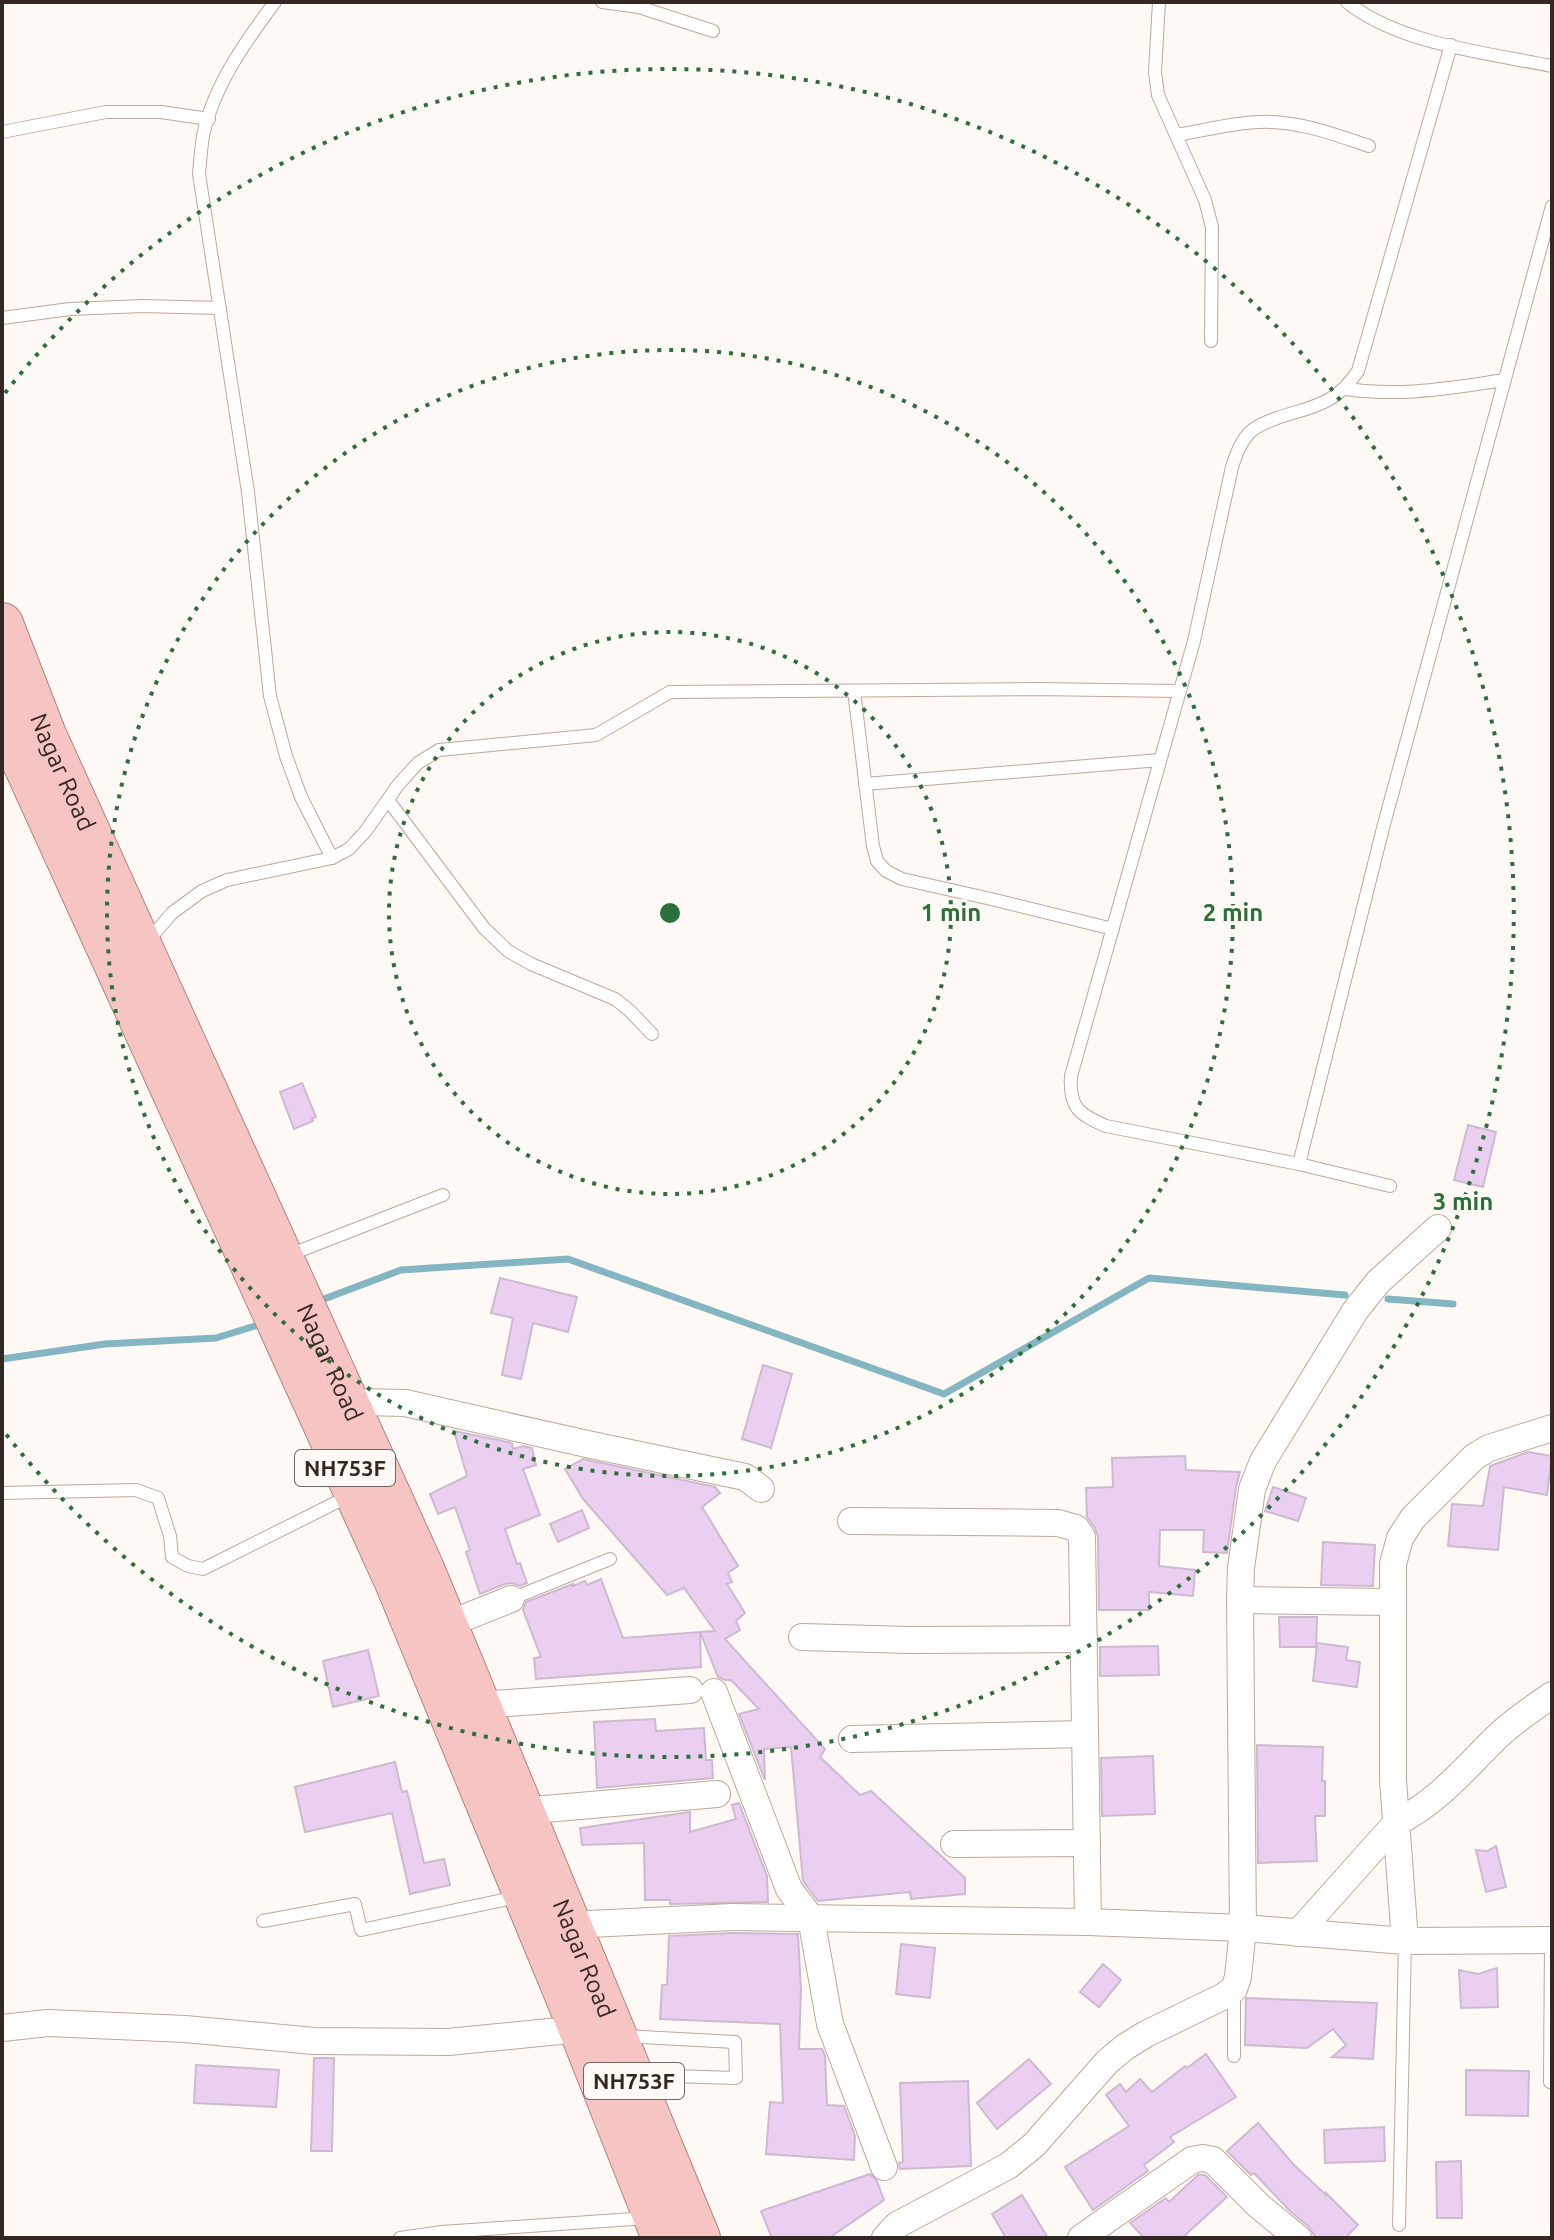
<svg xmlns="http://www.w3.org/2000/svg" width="1554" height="2240" font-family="Ubuntu,sans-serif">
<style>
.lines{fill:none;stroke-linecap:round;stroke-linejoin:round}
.stream{stroke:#84b5c2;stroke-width:7}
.building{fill:#ebcff0;stroke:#cdbad1;stroke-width:2}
.service-casing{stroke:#c1a796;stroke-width:14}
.minor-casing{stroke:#c1a796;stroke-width:28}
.trunk-casing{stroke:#b08480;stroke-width:44}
.service{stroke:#fff;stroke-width:12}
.minor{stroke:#fff;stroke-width:26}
.trunk{stroke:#f6c4c2;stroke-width:42}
.ring{fill:none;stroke:#2b703b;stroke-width:4;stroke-dasharray:4 8}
.labels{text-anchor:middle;stroke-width:6;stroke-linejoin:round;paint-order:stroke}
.shield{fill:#fff9f5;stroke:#706761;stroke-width:2}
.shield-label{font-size:22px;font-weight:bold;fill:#332922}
.street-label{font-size:24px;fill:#332922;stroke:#fff9f5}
.centre{fill:#2b703b;stroke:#fff9f5;stroke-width:4}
.ring-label{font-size:24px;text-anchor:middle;font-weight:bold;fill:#2b703b;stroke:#fff9f5;stroke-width:6;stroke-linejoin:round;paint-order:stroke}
</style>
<rect width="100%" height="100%" fill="#fff9f5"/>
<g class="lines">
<g class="stream">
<path d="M1388,1299L1453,1304"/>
<path d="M316,1302L401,1270L568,1259L944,1394L1149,1278L1345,1295"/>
<path d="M2,1359L105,1344L216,1338L255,1326"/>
</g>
</g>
<g class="building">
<path d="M302,1083L316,1117L312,1119L313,1121L294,1129L280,1092Z"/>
<path d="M1468,1125L1496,1132L1483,1187L1454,1180Z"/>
<path d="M500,1278L577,1297L568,1332L533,1323L521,1379L502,1375L513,1318L491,1313Z"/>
<path d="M763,1365L792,1374L771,1448L742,1439Z"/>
<path d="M454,1431L512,1443L513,1449L523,1446L532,1448L536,1465L523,1469L540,1515L505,1529L517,1564L520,1563L527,1583L520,1586L512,1583L505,1584L480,1594L466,1552L470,1550L455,1507L438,1514L430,1494L467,1476Z"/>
<path d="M1528,1452L1552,1456L1547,1495L1504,1487L1498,1550L1448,1546L1452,1504L1483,1506L1490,1466Z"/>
<path d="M1185,1456L1186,1470L1240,1472L1236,1487L1227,1553L1203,1552L1204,1530H1160L1159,1566L1195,1570L1193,1596L1149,1592V1610H1099L1098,1537L1095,1528L1087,1517L1086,1488L1113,1487L1112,1458Z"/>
<path d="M583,1459L715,1487L720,1493L702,1507L738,1566L728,1573L732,1582L727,1584L745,1613L736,1621L740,1630L725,1639L825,1749L820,1757L860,1795L871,1791L965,1878V1894L911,1899L910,1892L818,1901L803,1881L791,1747L764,1749L765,1780L739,1714L759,1709L731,1680H725L718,1677L700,1632L715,1631L684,1588L667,1595L583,1499L565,1469Z"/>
<path d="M1273,1487L1306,1498L1298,1521L1265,1511Z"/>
<path d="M582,1510L589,1528L558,1542L550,1524Z"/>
<path d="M1323,1542L1375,1545L1373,1586L1321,1585Z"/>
<path d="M601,1579L623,1638L700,1632L701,1667L536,1679L534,1658L541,1657L523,1610L526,1602L573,1584V1586L585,1581L587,1585Z"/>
<path d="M1279,1617H1317L1316,1647H1280Z"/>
<path d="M1317,1643L1348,1647L1346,1660L1360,1662L1357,1687L1313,1681Z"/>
<path d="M1158,1646L1159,1675L1100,1676V1647Z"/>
<path d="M368,1650L379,1696L333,1707L323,1661Z"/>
<path d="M655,1719L656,1731L704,1728L706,1760H712L713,1778L597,1788L594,1722Z"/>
<path d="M1257,1745L1323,1747L1322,1781H1325V1816H1315L1317,1861L1258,1863Z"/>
<path d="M1153,1756L1155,1814L1102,1816L1101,1758Z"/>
<path d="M395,1762L402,1792L407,1791L424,1863L444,1859L450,1885L410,1894L392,1813L305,1832L295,1787Z"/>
<path d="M739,1803L767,1876L768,1902L670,1904V1900H645L644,1843L582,1845L580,1828L690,1812V1832L736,1819L732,1805Z"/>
<path d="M1496,1846L1506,1887L1486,1892L1476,1850L1487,1851Z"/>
<path d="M732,1933L798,1934L801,1990L799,2049H822L825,2055L827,2105L844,2106L855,2136L854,2160L766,2154L770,2102L783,2103L780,2024L660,2019L662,1985H667L669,1936Z"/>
<path d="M901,1944L935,1948L930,1998L896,1994Z"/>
<path d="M1103,1964L1121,1980L1099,2007L1080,1992Z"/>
<path d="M1497,1968L1498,2007L1461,2008L1459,1970L1478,1974Z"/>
<path d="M1246,1998L1377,2003L1373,2059L1332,2057L1346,2045L1333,2029L1307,2048L1245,2045Z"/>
<path d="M1206,2054L1236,2097L1170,2137L1174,2142L1144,2165L1148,2171L1093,2210L1065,2167L1129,2126L1106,2095L1120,2084L1126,2092L1140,2079L1152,2092L1185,2066L1187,2068Z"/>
<path d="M314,2058H334L332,2151H311Z"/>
<path d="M1029,2059L1051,2084L997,2129L977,2103Z"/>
<path d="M196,2065L279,2070L276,2107L194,2103Z"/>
<path d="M1466,2070L1529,2071L1528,2116L1466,2115Z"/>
<path d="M968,2081L971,2166L900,2169L899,2163L903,2162L900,2083Z"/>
<path d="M1258,2123L1294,2165L1326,2195V2193L1358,2225L1345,2238H1316L1308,2226L1290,2211L1254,2173L1251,2175L1227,2151Z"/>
<path d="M1384,2127L1385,2161L1325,2163L1324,2130Z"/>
<path d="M1461,2161L1462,2218H1437L1436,2162Z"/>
<path d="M870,2174L877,2181L884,2200L829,2238H772L761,2211Z"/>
<path d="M1198,2175H1205L1227,2197L1182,2238H1144L1130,2223L1166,2198L1169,2202Z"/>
<path d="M1022,2195L1048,2238H1006L992,2214Z"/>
</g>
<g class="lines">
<g class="service-casing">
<g id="service">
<path d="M275,2C245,42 213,87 203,136C201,149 200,162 199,174L248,492L270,696L286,756L301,797L332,858"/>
<path d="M602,2L639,7L713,31"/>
<path d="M1159,2L1155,72L1158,95L1205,200L1212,227L1211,341"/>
<path d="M1347,2C1399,44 1487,53 1552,66"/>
<path d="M2,132L106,112H161L209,119"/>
<path d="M1176,135C1203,131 1231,123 1258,122C1297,120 1333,134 1369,146"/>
<path d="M2,318L70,309L143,306L220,308"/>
<path d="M1346,389C1401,397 1449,388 1505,380"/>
<path d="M854,691L873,846L877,861L886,871L902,879L991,899L1113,929"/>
<path d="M865,784L1160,760"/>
<path d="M388,800L484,928L508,951L531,964L615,999L629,1010L652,1034"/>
<path d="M147,942L172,913L202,891L227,880L332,858L349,849L365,832L398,785L418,763L439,750L596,735L670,692L1035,689L1179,691"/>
<path d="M1299,1164L1383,828L1552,206"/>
<path d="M1390,1186L1299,1164L1106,1126C1078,1114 1069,1107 1071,1076L1194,641L1232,467C1236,455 1240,443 1249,433C1257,425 1267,422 1277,418C1314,406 1335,405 1358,371L1451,45"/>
<path d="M289,1255L443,1195"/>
<path d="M2,1493L136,1490L158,1498L170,1536L172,1557L188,1566L203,1569L349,1496"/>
<path d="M511,1599L610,1559"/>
<path d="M263,1921L355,1904L361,1930L518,1897"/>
<path d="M1234,1989V2056"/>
<path d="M623,2036L735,2042L736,2078L639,2075"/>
<path d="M1550,2082L1551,1940"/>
<path d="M1399,2225L1405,1941"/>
<path d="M400,2238L442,2232L648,2218"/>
</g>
</g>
<g class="minor-casing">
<g id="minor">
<path d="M346,1399L362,1402L405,1403L587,1444L745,1477L761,1489"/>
<path d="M851,1521L1058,1523L1076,1528L1082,1537L1088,1922"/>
<path d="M1240,1600L1392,1602"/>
<path d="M446,1625L511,1599"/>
<path d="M802,1637L909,1640L1084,1639"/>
<path d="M714,1692L789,1889L811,1918L830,2024L884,2167"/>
<path d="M479,1705L690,1690"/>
<path d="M852,1739L1085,1734"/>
<path d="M522,1811L717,1794"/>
<path d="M954,1844L1087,1843"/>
<path d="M569,1925L732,1917L1088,1922L1243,1928L1405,1941L1552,1940"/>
<path d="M1298,1933L1397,1822C1438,1802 1465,1768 1497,1737C1513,1721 1533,1708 1552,1695"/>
<path d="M1405,1941L1393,1780V1564L1400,1538L1413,1518L1474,1457L1489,1448L1552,1428"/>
<path d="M2,2028L48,2023L185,2029L314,2041L448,2042L580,2029"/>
<path d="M885,2238L897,2225L1008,2166L1034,2145L1107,2062L1125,2047L1146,2034L1224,1996L1234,1989L1238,1977L1243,1928L1240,1600L1241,1568L1252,1489L1263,1461L1355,1311L1378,1282L1438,1228"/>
<path d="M1081,2238L1192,2160L1203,2158L1213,2160L1259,2206L1298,2238"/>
</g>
</g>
<g class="trunk-casing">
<g id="trunk">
<path id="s1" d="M2,624L45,735L423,1569L699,2238"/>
<path d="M2,708L17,748L396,1582L580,2029L663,2238"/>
</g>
</g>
<use href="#service" class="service"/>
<use href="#minor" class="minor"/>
<use href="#trunk" class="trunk"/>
</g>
<g class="ring">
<circle cx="670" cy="913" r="281"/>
<circle cx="670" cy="913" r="563"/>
<path d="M5 393A844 844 0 1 1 5 1433"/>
</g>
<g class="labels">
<g class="shield">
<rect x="295" y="1450" width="100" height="36" rx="6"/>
<rect x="584" y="2063" width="100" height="36" rx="6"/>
</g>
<g class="shield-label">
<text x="345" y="1476">NH753F</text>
<text x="634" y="2089">NH753F</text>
</g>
<g class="street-label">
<text dy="8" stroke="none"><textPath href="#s1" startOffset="160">Nagar Road</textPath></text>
<text dy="8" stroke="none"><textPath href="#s1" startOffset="808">Nagar Road</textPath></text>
<text dy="8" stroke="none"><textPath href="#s1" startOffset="1456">Nagar Road</textPath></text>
</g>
</g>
<circle cx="670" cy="913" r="12" class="centre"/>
<g class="ring-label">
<text x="951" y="921">1 min</text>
<text x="1233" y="921">2 min</text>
<text x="1463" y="1210">3 min</text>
</g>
<rect width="1554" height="2240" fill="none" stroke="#332922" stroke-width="8"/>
</svg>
